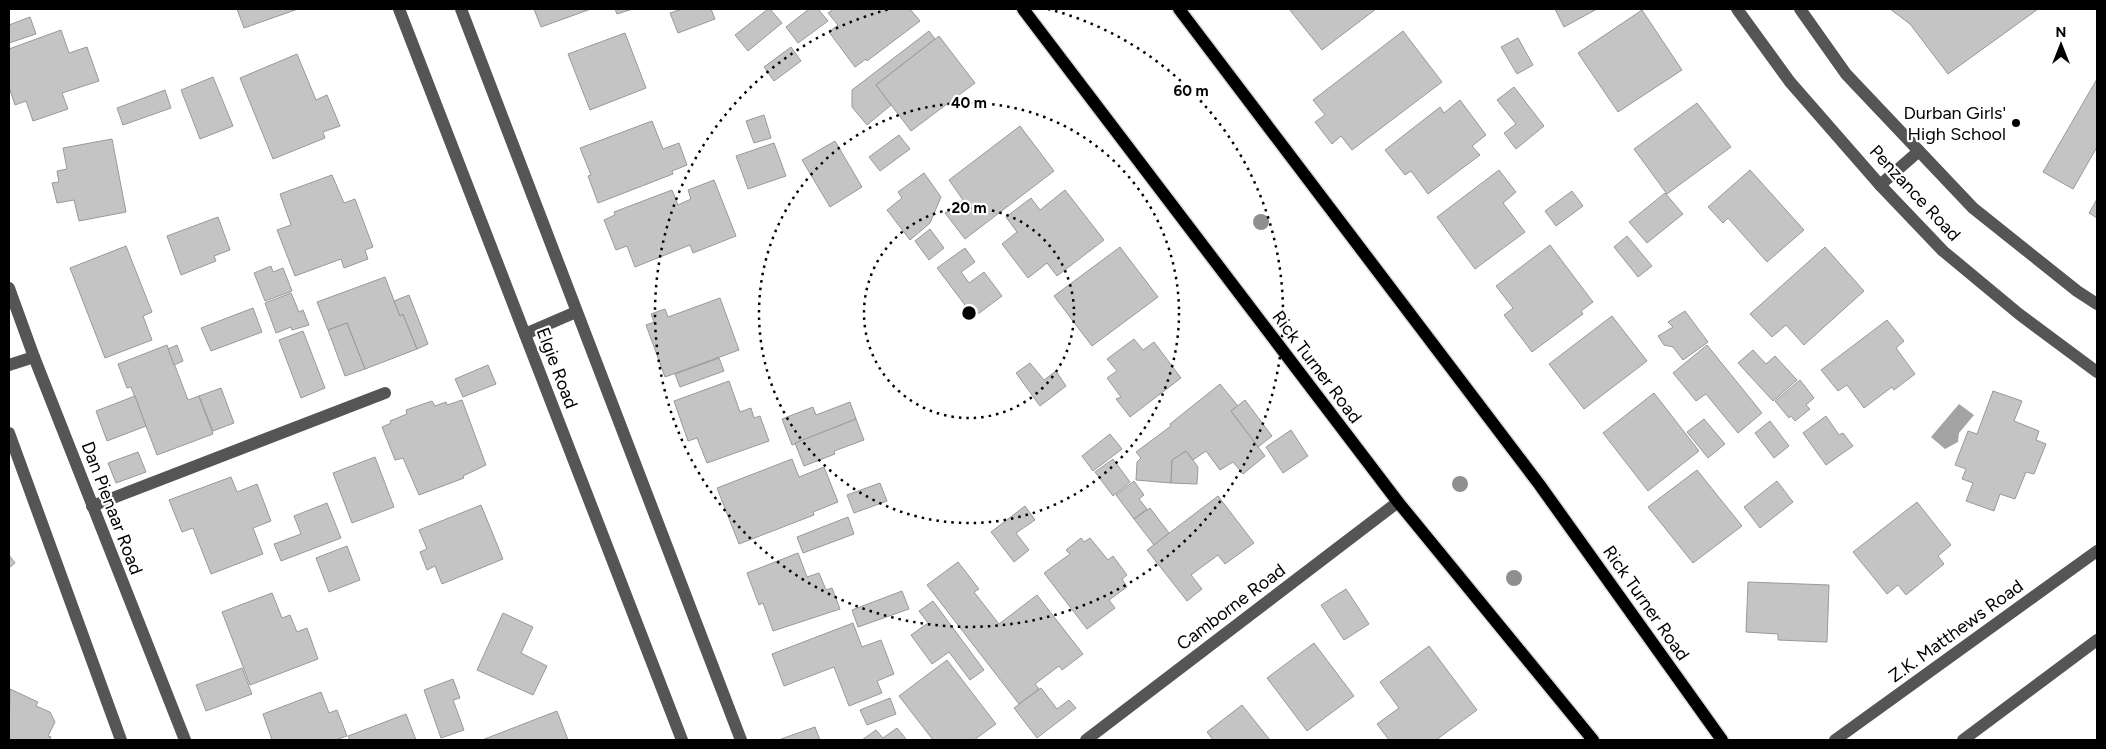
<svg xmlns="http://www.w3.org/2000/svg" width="2106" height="749" font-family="Figtree,sans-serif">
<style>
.water{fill:#a3a3a3}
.building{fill:#c4c4c4;stroke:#999}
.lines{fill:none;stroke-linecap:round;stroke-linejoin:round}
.major-casing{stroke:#dbdbdb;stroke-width:15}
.minor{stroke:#555;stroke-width:12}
.major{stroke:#000;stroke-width:12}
.tree{fill:#8f8f8f}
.ring{fill:none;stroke:#000;stroke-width:2.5;stroke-dasharray:2.5 5}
.poi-dot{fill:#000;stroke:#fff;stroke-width:2}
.labels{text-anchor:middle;stroke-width:4.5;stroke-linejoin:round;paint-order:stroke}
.poi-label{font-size:18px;fill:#000;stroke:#fff;text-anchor:end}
.street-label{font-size:18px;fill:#000;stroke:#fff}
.centre{fill:#000;stroke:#fff;stroke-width:2.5}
.ring-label{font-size:15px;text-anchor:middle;font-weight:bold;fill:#000;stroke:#fff;stroke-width:4.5;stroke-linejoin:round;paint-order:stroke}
</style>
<rect width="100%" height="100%" fill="#fff"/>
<path class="water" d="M1959,404L1974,415L1959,433L1958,442L1945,449L1931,437Z"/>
<g class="building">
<path d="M237,9H298L244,28Z"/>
<path d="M534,9H591L541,27Z"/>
<path d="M615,9H633L617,14Z"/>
<path d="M682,9H711L715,19L678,33L670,13Z"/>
<path d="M768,9H770L782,23L748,51L735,35Z"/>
<path d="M809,9H818L828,21L798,43L786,27Z"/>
<path d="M834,9H910L920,21L867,61L866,59L855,67L829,32L838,25L828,13Z"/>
<path d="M1289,9H1376L1322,50Z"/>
<path d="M1555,9H1597L1564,27Z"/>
<path d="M1890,9H2038L1948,74L1910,24Z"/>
<path d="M1642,10L1682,70L1618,112L1578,53Z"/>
<path d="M30,17L36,34L9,43V25Z"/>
<path d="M61,30L69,53L87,47L99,81L62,93L68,109L33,121L26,101L15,105L9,87V49Z"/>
<path d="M929,31L935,39L876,85L891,105L867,125L852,107V90Z"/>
<path d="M1403,31L1442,82L1352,150L1341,136L1332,144L1315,122L1325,115L1313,100Z"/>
<path d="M625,33L646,88L590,110L568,54Z"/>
<path d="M939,36L975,83L911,131L876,85Z"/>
<path d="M1518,38L1533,65L1517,74L1501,47Z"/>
<path d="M791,47L801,61L774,81L764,67Z"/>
<path d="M297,54L316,100L327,95L340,126L323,132L325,138L273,159L240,78Z"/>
<path d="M213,77L233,126L200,139L181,90Z"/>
<path d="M2097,79V147L2073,189L2043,172Z"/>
<path d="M1514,87L1544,126L1516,149L1504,133L1516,124L1497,100Z"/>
<path d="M165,90L171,108L123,125L117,108Z"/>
<path d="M1460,100L1486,135L1472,146L1480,155L1428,194L1411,171L1405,175L1385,150L1440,107L1444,113Z"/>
<path d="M1697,103L1731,147L1667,194L1634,149Z"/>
<path d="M764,115L771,138L754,143L746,121Z"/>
<path d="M652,121L663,149L679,143L687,165L672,171L673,174L598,203L588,176L591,175L580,148Z"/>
<path d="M1020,126L1054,171L965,239L945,213L963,200L949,180Z"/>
<path d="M899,135L910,149L880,171L869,157Z"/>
<path d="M112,139L126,212L79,221L74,200L57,203L52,183L59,182L57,171L67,169L63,148Z"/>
<path d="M835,141L862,187L830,207L802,160Z"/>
<path d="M774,143L786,176L748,189L736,156Z"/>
<path d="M1499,170L1516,192L1503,203L1525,232L1475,269L1437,217Z"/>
<path d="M1750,170L1804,230L1767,262L1728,218L1723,223L1708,207Z"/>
<path d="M924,173L941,197L930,223L910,240L887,210L902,198L898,192Z"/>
<path d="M332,175L344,203L355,199L373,247L365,250L368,259L344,268L341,259L295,276L277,230L291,225L280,194Z"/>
<path d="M714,180L736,236L693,253L690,245L635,267L627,246L616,250L604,220L615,215L614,212L672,190L678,205L691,199L688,190Z"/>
<path d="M1065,190L1104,240L1057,276L1047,263L1028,278L1002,244L1017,232L1006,217L1031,198L1040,210Z"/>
<path d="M1572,191L1583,206L1556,226L1545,211Z"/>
<path d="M1665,193L1683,214L1647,243L1629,222Z"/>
<path d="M2097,199V218L2089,213Z"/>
<path d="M218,217L230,250L214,256L216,261L181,275L167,236Z"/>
<path d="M930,229L944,248L929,260L915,241Z"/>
<path d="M1627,236L1652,266L1638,277L1614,247Z"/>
<path d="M1550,245L1593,302L1581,311L1583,314L1532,352L1504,315L1513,308L1496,286Z"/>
<path d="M126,246L152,312L143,316L152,340L105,358L70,268Z"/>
<path d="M1120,247L1158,297L1092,346L1054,296Z"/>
<path d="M1825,247L1864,291L1804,345L1786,325L1772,337L1750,314Z"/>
<path d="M965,248L975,262L961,272L969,283L984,272L1002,296L974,317L937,268Z"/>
<path d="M271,266L273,272L283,268L292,291L265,301L254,273Z"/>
<path d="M385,277L400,316L403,314L417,349L365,369L347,323L328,330L317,302Z"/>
<path d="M291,293L299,312L303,310L309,325L292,330L291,327L276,333L265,303Z"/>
<path d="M409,295L428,344L417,349L403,314L400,316L394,301Z"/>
<path d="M720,298L739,350L665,377L646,325L654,322L651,314L665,309L668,317Z"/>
<path d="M253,308L262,332L211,351L201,328Z"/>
<path d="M1685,311L1708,342L1683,360L1673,347L1664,345L1658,336L1673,327L1668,322Z"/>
<path d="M1612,316L1647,361L1584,409L1549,364Z"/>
<path d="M1887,320L1904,341L1896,348L1915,374L1894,390L1892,387L1864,408L1847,385L1838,391L1821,370Z"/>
<path d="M347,323L365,369L345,376L328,330Z"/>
<path d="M303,331L325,388L301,398L279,340Z"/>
<path d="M1134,339L1143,350L1154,342L1181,378L1130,417L1116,399L1121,397L1107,378L1117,371L1107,359Z"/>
<path d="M167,345L188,400L199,396L213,434L157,455L131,387L127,388L118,364Z"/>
<path d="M177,345L183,361L174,365L168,349Z"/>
<path d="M1707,345L1762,413L1738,433L1706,394L1696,401L1673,373Z"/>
<path d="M1753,350L1766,364L1775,356L1797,380L1773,401L1738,363Z"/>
<path d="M719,358L724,371L680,387L675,374Z"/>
<path d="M1030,363L1044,380L1056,371L1066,386L1040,406L1016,373Z"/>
<path d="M488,365L496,384L463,397L455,379Z"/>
<path d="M1800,380L1814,398L1806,405L1810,409L1795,421L1791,416L1789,418L1775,401Z"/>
<path d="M729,381L740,412L751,408L754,418L760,416L769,441L707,463L697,438L688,441L674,401Z"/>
<path d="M1220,384L1238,406L1231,411L1265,456L1243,474L1233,462L1220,470L1206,451L1193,460L1186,451L1172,460L1171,483L1136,480L1137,462L1141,458L1136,452L1171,426L1170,424Z"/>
<path d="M221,388L234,423L213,431L199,396Z"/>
<path d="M1993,391L2022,401L2014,421L2039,431L2036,440L2046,444L2034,474L2026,472L2015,499L2000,494L1994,511L1966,501L1973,483L1962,479L1966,469L1955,465L1968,431L1977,434Z"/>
<path d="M1654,393L1699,451L1648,491L1603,433Z"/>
<path d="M135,396L146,426L107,441L96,411Z"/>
<path d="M462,400L486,465L463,476L464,478L419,495L403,458L395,460L382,427L391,423L390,421L407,414L406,410L432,401L435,406L446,402L447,405Z"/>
<path d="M1245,400L1272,436L1258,447L1231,411Z"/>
<path d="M850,402L856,419L792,445L782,419L813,407L816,415Z"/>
<path d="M1826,416L1839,435L1843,433L1853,446L1826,465L1803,433Z"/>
<path d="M856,419L864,440L834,451L835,454L804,466L795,443Z"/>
<path d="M1704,419L1725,444L1708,458L1687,432Z"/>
<path d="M1770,421L1789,446L1774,458L1755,433Z"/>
<path d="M1291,430L1308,456L1283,473L1266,447Z"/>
<path d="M1110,434L1122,449L1093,471L1082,456Z"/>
<path d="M1186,451L1198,467L1197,484L1171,483L1172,460Z"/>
<path d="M138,452L146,472L116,483L108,463Z"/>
<path d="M375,457L394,507L352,523L333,473Z"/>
<path d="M792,459L799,477L824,467L838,502L813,512L814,515L739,544L717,488Z"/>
<path d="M1113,459L1130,482L1113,496L1095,472Z"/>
<path d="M1697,470L1742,526L1693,563L1648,507Z"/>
<path d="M231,477L237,492L257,484L271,521L253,528L263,554L211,574L193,528L182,532L169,500Z"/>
<path d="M1134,481L1144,495L1139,499L1147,509L1134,519L1116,495Z"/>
<path d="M1777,481L1793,502L1760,528L1744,507Z"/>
<path d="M880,483L887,501L854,513L847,495Z"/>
<path d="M1218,496L1254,543L1225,564L1218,555L1191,575L1202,589L1187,601L1147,550Z"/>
<path d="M1917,502L1951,545L1938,556L1944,564L1906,595L1898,585L1887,594L1853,552Z"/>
<path d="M327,503L341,538L281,561L274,544L301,534L294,516Z"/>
<path d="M481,505L503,559L442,584L435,566L427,570L420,552L427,549L419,530Z"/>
<path d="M1025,506L1035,520L1016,533L1029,550L1014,562L991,532Z"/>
<path d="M1150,508L1169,533L1154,545L1134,519Z"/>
<path d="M848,517L854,534L803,553L797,537Z"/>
<path d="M1081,538L1084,542L1090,538L1108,560L1113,556L1127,575L1122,579L1127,587L1109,600L1115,608L1087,629L1044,573L1070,554L1066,550Z"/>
<path d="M347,546L360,580L329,592L316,558Z"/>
<path d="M798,553L807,577L819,573L826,590L832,588L840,609L773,631L763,603L759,605L747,573Z"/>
<path d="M9,555L15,563L9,568Z"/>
<path d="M958,562L979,589L974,592L999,624L1037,595L1083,654L1062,670L1059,666L1035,684L1039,689L1019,704L927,585Z"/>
<path d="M1748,582L1829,585L1827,642L1778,640V634L1746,632Z"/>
<path d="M1346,589L1369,624L1344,640L1321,605Z"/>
<path d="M902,591L909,609L858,627L852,610Z"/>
<path d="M272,593L282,618L290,615L297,632L307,628L318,659L250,685L222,612Z"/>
<path d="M933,601L984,670L970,680L949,652L932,664L911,635L928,623L919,611Z"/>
<path d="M503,613L533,627L521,653L547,666L533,695L477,670Z"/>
<path d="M853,623L862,647L881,640L894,674L877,681L882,693L849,706L834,667L784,686L772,654Z"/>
<path d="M1314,643L1354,696L1307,731L1267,678Z"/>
<path d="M1429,646L1477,710L1436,740H1389L1377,724L1399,708L1380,682Z"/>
<path d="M947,660L996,724L974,740H933L899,696Z"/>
<path d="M242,668L252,694L206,711L196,685Z"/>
<path d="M453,679L460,698L453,700L464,730L441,738L424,690Z"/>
<path d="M1041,688L1057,709L1069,700L1076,708L1037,738L1014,708Z"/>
<path d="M10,689L38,702L36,706L50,712L55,722L48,736L51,737L50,740H9Z"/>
<path d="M321,692L329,713L337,710L347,736L335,740H272L263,714Z"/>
<path d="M890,698L896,714L867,725L860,710Z"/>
<path d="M1242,705L1270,740H1213L1207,732Z"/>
<path d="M557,711L568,740H482Z"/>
<path d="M406,714L416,740H350L348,736Z"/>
<path d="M815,727L820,740H782L781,739Z"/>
<path d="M897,728L907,740H862L876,730L883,738Z"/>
</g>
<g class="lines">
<g class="major-casing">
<g id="major">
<path d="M1023,9L1398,502L1593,740"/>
<path d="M1179,9L1539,484L1722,740"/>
</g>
</g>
<g class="minor">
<path d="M399,9L682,740"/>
<path d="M461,9L741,740"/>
<path d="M1737,9L1790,82L1880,185L1943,251L2019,314L2097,372"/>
<path d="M1800,9L1846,74L1973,208L2077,291L2097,304"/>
<path d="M1880,185L1919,151"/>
<path d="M9,288L34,357L185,740"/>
<path d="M525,334L576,312"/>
<path d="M9,365L34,357"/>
<path d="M9,433L121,740"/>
<path d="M92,506L385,393"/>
<path d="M1086,740L1398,502"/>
<path d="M1835,740L2097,551"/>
<path d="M1963,740L2097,640"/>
</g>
<use href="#major" class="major"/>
</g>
<g class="tree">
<circle cx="1261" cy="222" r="8"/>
<circle cx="1460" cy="484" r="8"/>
<circle cx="1514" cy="578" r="8"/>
</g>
<g class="ring">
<circle cx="969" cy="313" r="105"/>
<circle cx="969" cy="313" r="210"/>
<path d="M1048 9A314 314 0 1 1 890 9"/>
</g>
<circle class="poi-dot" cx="2016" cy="123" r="5"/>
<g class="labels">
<g class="poi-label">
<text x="2006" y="119">Durban Girls'<tspan x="2006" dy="21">High School</tspan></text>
</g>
<g class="street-label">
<text transform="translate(1915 193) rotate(47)" y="6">Penzance Road</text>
<text transform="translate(1317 367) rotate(53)" y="6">Rick Turner Road</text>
<text transform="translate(557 368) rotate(69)" y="6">Elgie Road</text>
<text transform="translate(112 508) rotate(69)" y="6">Dan Pienaar Road</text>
<text transform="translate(1646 603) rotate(55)" y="6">Rick Turner Road</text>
<text transform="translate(1231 607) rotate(-37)" y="6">Camborne Road</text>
<text transform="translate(1956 631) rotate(-36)" y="6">Z.K. Matthews Road</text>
</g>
</g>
<circle cx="969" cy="313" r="8" class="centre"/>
<g class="ring-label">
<text x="1191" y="96">60 m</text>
<text x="969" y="108">40 m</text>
<text x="969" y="213">20 m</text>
</g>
<rect width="2106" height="749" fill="none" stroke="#000000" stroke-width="20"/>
<g transform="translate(2061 45)" stroke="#ffffff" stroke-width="4" paint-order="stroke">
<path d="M0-4L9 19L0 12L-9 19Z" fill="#000000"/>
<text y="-8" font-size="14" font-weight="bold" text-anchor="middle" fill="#000000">N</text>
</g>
</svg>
